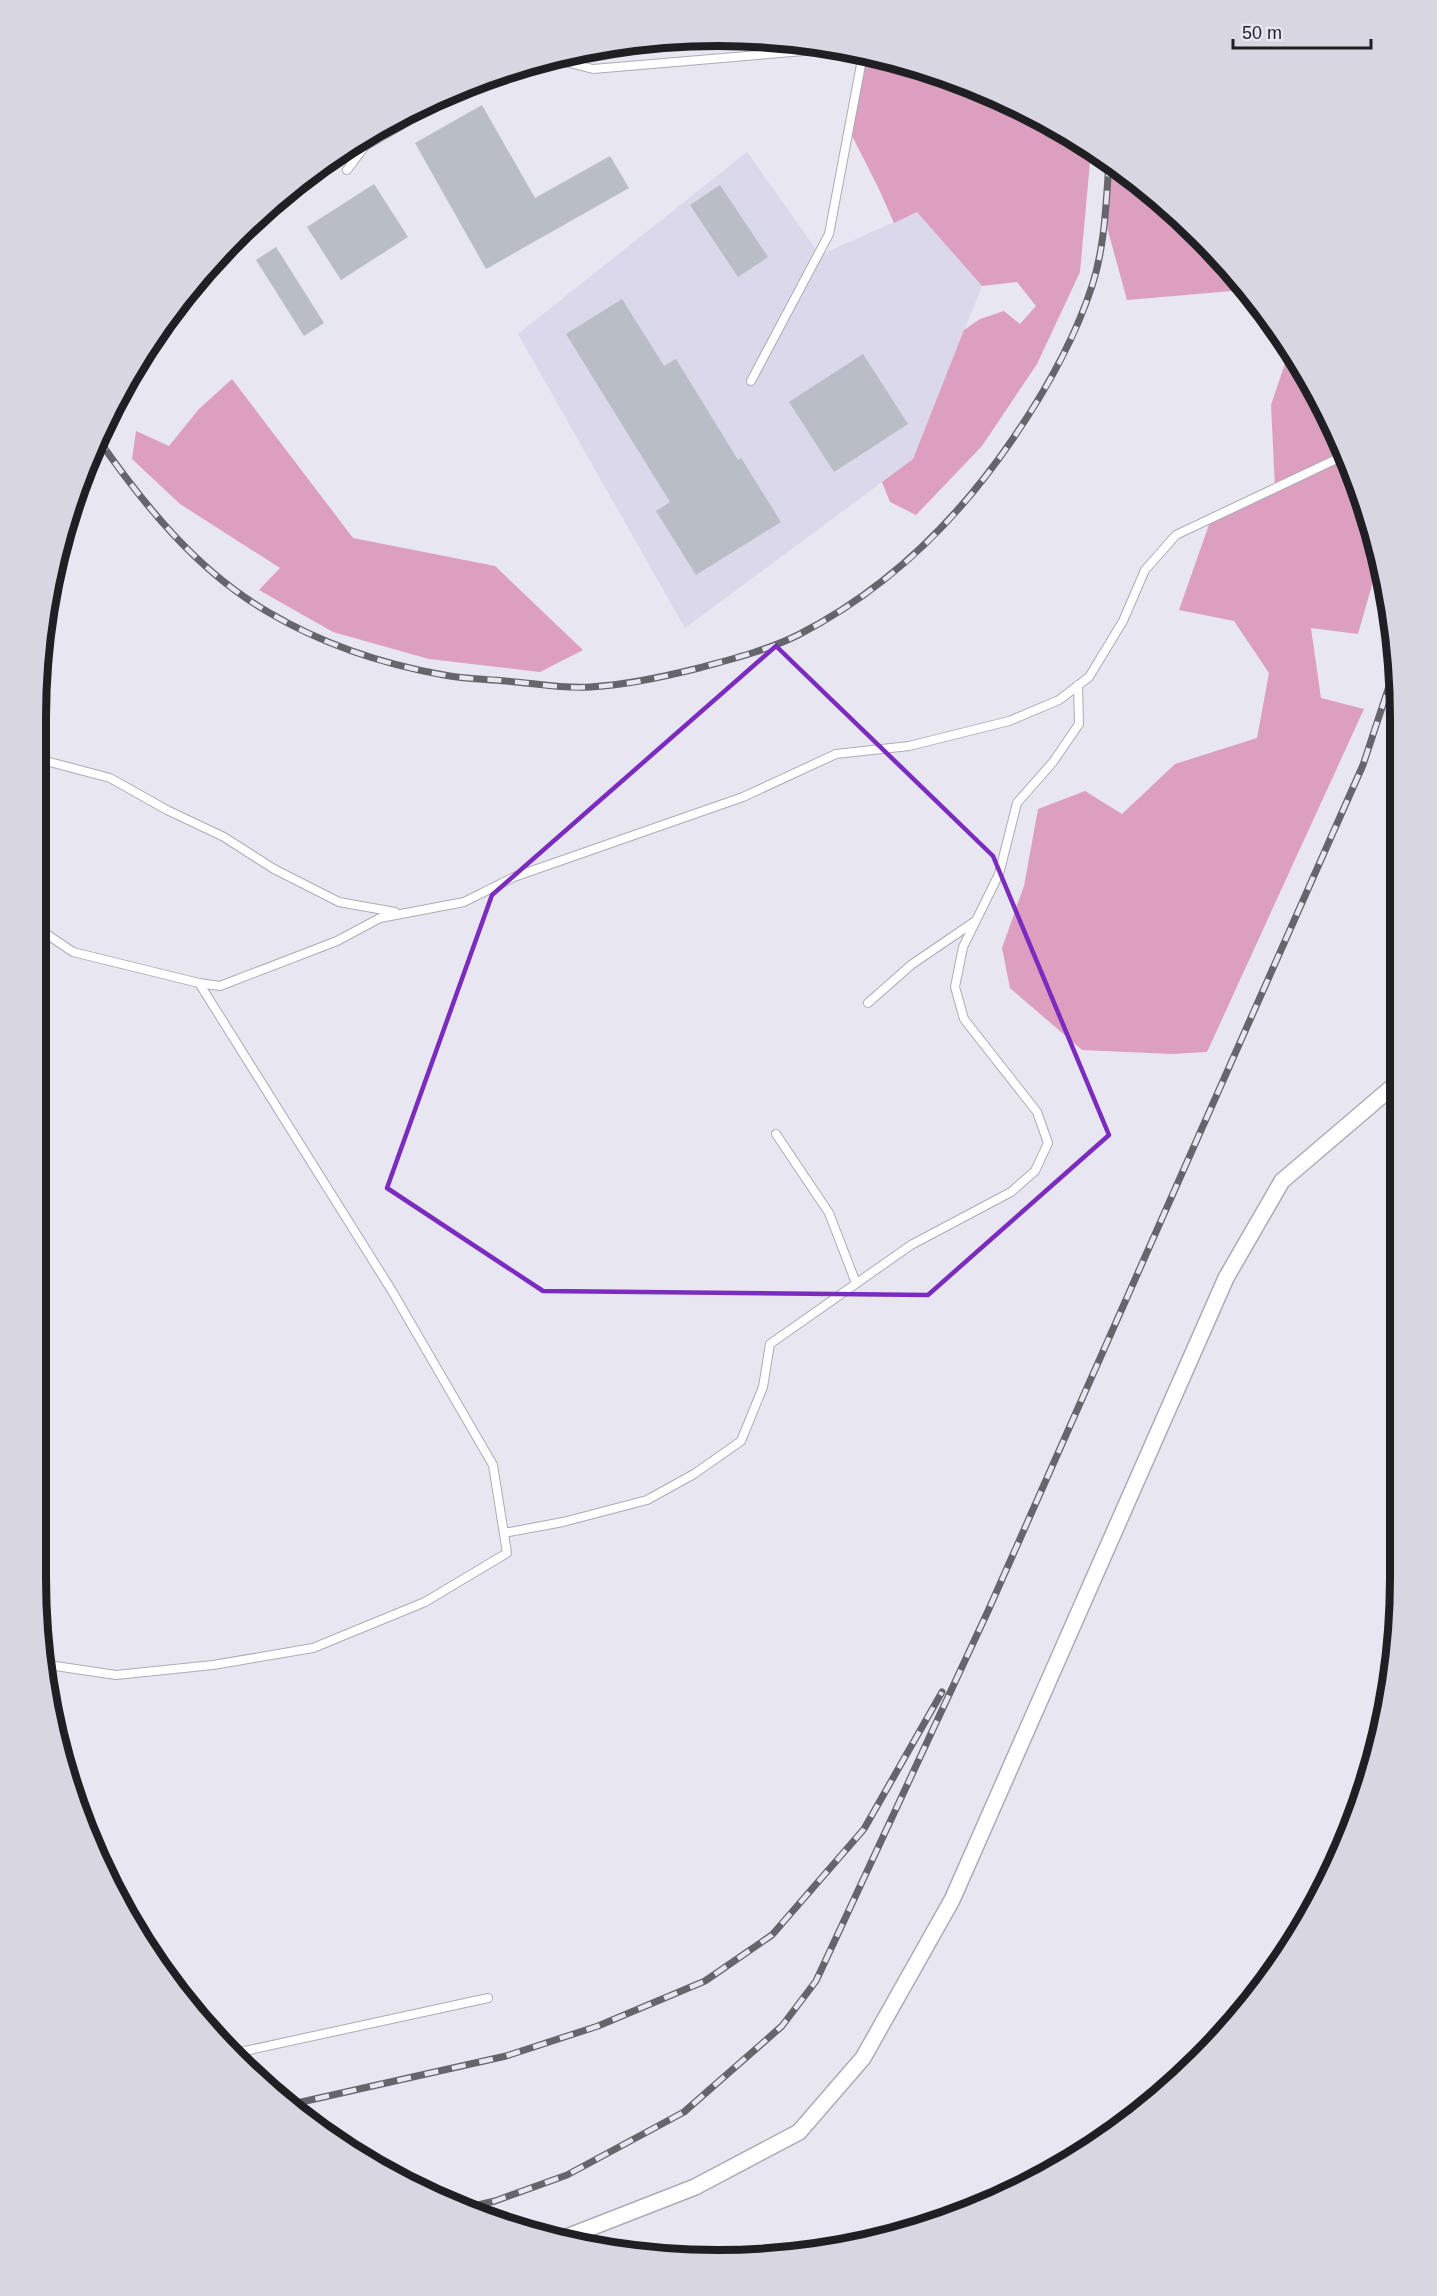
<svg xmlns="http://www.w3.org/2000/svg" width="1437" height="2296" font-family="Helvetica,sans-serif">
<style>
.built{fill:#dad8ea}
.green{fill:#dd9fc0}
.building{fill:#b8bdc6}
.lines{fill:none;stroke-linecap:round;stroke-linejoin:round}
.service-casing{stroke:#adacb6;stroke-width:10}
.minor-casing{stroke:#adacb6;stroke-width:18}
.path{stroke:#a9a8b1;stroke-width:3;stroke-dasharray:1.5 4.5;stroke-linecap:butt}
.service{stroke:#fff;stroke-width:8}
.minor{stroke:#fff;stroke-width:15}
.rail-casing{stroke:#66656b;stroke-width:7}
.rail{stroke:#e7e6f1;stroke-width:4.5;stroke-dasharray:14;stroke-linecap:butt}
.marked{fill:none;stroke:#7b2cbf;stroke-width:4.5;stroke-linejoin:round}
.rim{fill:none;stroke:#201f23;stroke-width:8}
</style>
<rect width="100%" height="100%" fill="#e7e6f1"/>
<path class="built" d="M747,152L820,255L917,212L982,286L913,459L685,628L518,334Z"/>
<g class="green">
<path d="M863,54L895,59L1021,107L1091,151L1080,272L1037,364L982,446L916,515L890,502L882,482L913,459L964,330L980,319L1004,311L1020,324L1036,306L1017,282L982,286L917,212L894,223L878,187L849,130Z"/>
<path d="M1109,162L1134,177L1232,269L1250,294L1232,291L1127,300L1105,220Z"/>
<path d="M1290,349L1310,378L1365,499L1378,564L1358,634L1311,628L1321,698L1364,709L1207,1052L1171,1054L1082,1050L1010,988L1002,948L1024,886L1038,809L1085,791L1122,814L1175,764L1257,738L1269,673L1234,621L1179,610L1211,519L1275,488L1271,405Z"/>
<path d="M232,379L353,538L495,566L583,650L540,672L429,659L333,632L259,590L280,568L180,504L132,459L136,431L169,446L199,409Z"/>
</g>
<g class="building">
<path d="M482,105L535,198L610,156L629,188L486,269L415,143Z"/>
<path d="M374,184L408,237L341,280L307,227Z"/>
<path d="M720,185L768,257L738,277L690,205Z"/>
<path d="M276,247L324,323L304,336L256,260Z"/>
<path d="M622,299L664,366L676,359L738,460L741,458L781,522L696,575L656,511L670,502L566,334Z"/>
<path d="M863,354L908,424L834,472L789,402Z"/>
</g>
<g class="lines">
<g class="service-casing">
<g id="service">
<path d="M554,59L593,69L804,51L820,47"/>
<path d="M347,170L365,146L467,87"/>
<path d="M751,381L829,234L863,54"/>
<path d="M42,760L110,778L167,810L224,837L274,869L339,902L395,912"/>
<path d="M42,931L73,952L199,983L220,986L337,941L380,918L464,902L514,877L743,797L836,754L909,746L1009,721L1059,700L1089,677L1123,621L1145,570L1176,535L1345,455"/>
<path d="M868,1003L911,965L974,922"/>
<path d="M776,1134L829,1213L856,1283"/>
<path d="M504,1533L563,1522L647,1500L694,1474L741,1441L763,1387L770,1344L911,1245L1011,1192L1035,1171L1048,1143L1037,1112L964,1019L955,987L963,947L999,874L1017,803L1053,762L1079,724L1078,685"/>
<path d="M42,1664L116,1675L213,1665L313,1648L425,1602L507,1553L493,1465L392,1291L199,983"/>
<path d="M231,2054L488,1998"/>
</g>
</g>
<g class="minor-casing">
<path id="minor" d="M559,2240L695,2187L799,2132L863,2058L952,1900L1226,1278L1282,1181L1398,1082"/>
</g>
<path class="path" d="M42,956L50,953"/>
<use href="#service" class="service"/>
<use href="#minor" class="minor"/>
<g class="rail-casing">
<g id="rail">
<path d="M98,439C144,505 197,571 268,612C322,644 382,664 444,675C464,679 486,679 506,681C533,683 563,689 590,687C627,685 663,677 699,668C732,659 768,650 798,635C888,589 956,522 1012,440C1045,392 1074,341 1092,286C1105,246 1106,203 1109,162"/>
<path d="M288,2105L506,2056L598,2026L705,1981L772,1935L864,1829L942,1692"/>
<path d="M465,2208L495,2201L567,2175L684,2112L782,2026L816,1981L988,1611L1363,765L1397,662"/>
</g>
</g>
<use href="#rail" class="rail"/>
</g>
<path class="marked" d="M776,646L993,856L1109,1135L928,1295L543,1291L387,1188L492,895Z"/>
<path d="M0 0H1437V2296H0ZM718 46H718A672 672 0 0 1 1390 718V1578A672 672 0 0 1 718 2250H718A672 672 0 0 1 46 1578V718A672 672 0 0 1 718 46Z" fill="#d7d6e1" fill-rule="evenodd"/>
<path class="rim" d="M718 46H718A672 672 0 0 1 1390 718V1578A672 672 0 0 1 718 2250H718A672 672 0 0 1 46 1578V718A672 672 0 0 1 718 46Z"/>
<path d="M1233 39v9h138v-9" fill="none" stroke="#201f23" stroke-width="3"/>
<text x="1242" y="39" font-size="18" fill="#201f23" stroke="#e7e6f1" stroke-width="4.5" paint-order="stroke">50 m</text>
</svg>
